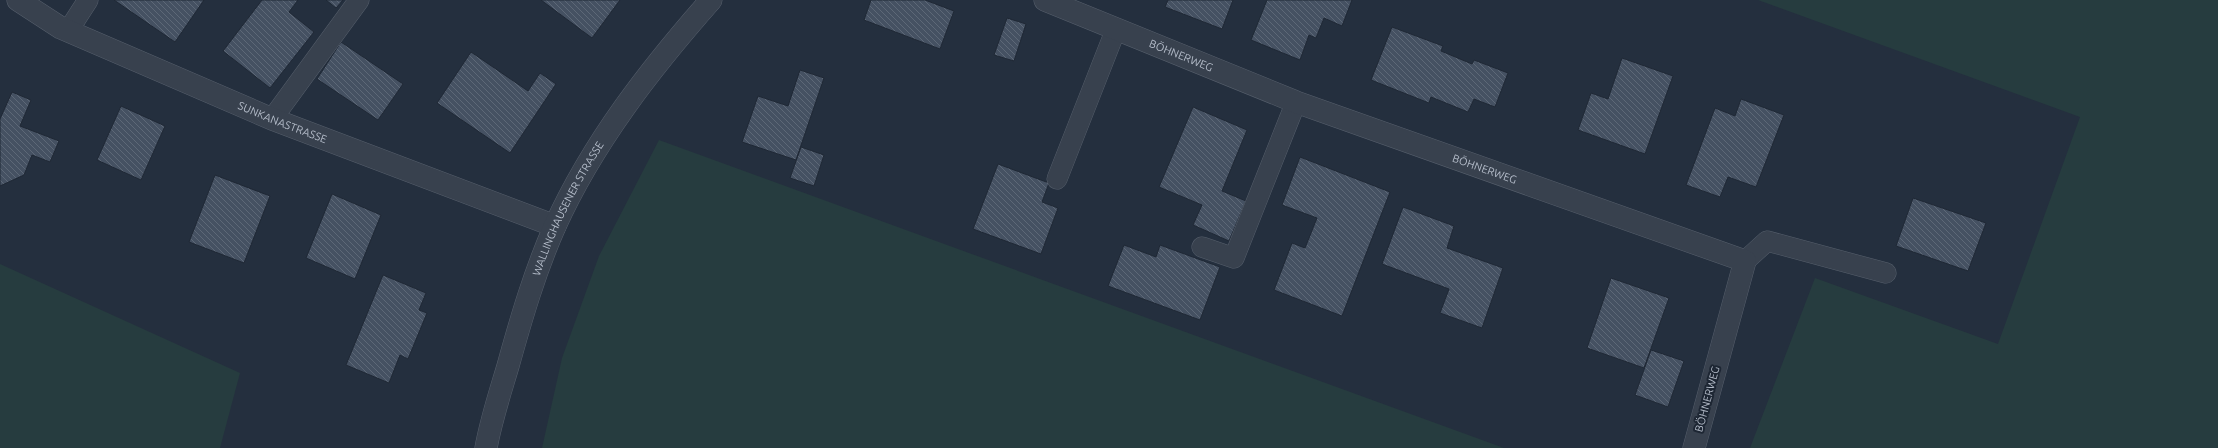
<svg xmlns="http://www.w3.org/2000/svg" width="2218" height="448" font-family="Ubuntu,sans-serif">
<style>
.grass{fill:#263c3f}
.building{fill:url(#building-back-hatch);stroke:#1f2835}
.lines{fill:none;stroke-linecap:round;stroke-linejoin:round}
.service-casing{stroke:#565f6c;stroke-width:21}
.minor-casing{stroke:#565f6c;stroke-width:23}
.tertiary-casing{stroke:#565f6c;stroke-width:23}
.service{stroke:#38414e;stroke-width:20}
.minor{stroke:#38414e;stroke-width:22}
.tertiary{stroke:#38414e;stroke-width:22}
.labels{text-anchor:middle;stroke-width:4;stroke-linejoin:round;paint-order:stroke}
.street-label{font-size:11px;fill:#b4bcc9;stroke:#1d2633}
</style>
<defs>
<pattern id="building-back-hatch" width="6" height="6" patternUnits="userSpaceOnUse"><rect width="6" height="6" fill="#455162"/><path d="M-1 5l2 2M0 0l6 6M5-1l2 2" fill="none" stroke="#5d6877"/></pattern>
</defs>
<rect width="100%" height="100%" fill="#242f3e"/>
<g class="grass">
<path d="M1758,0H2218V448H1750L1815,278L1998,344L2080,117Z"/>
<path d="M659,140L1504,448H542L562,358L599,256Z"/>
<path d="M0,264L240,373L220,448H0Z"/>
</g>
<g class="building">
<path d="M114,0H204L175,42Z"/>
<path d="M262,0H298L289,12L314,32L270,88L223,51Z"/>
<path d="M326,0H343L336,8Z"/>
<path d="M541,0H620L592,38Z"/>
<path d="M871,0H925L954,11L940,49L864,20Z"/>
<path d="M1168,0H1233L1222,29L1165,7Z"/>
<path d="M1267,0H1352L1342,26L1324,18L1316,38L1309,35L1300,60L1251,40Z"/>
<path d="M1007,18L1026,24L1014,61L994,55Z"/>
<path d="M1392,27L1443,46L1441,51L1472,64L1474,60L1508,73L1495,107L1474,99L1468,112L1431,97L1429,103L1371,80Z"/>
<path d="M341,42L403,84L378,120L317,79Z"/>
<path d="M471,52L528,91L540,73L556,84L510,153L437,103Z"/>
<path d="M1622,58L1673,76L1645,154L1578,130L1591,93L1608,99Z"/>
<path d="M800,70L824,78L796,160L742,142L758,96L788,106Z"/>
<path d="M12,92L31,100L20,126L59,141L50,162L32,155L24,175L0,186V119Z"/>
<path d="M1741,99L1784,115L1756,187L1728,177L1720,197L1686,185L1715,108L1735,116Z"/>
<path d="M121,106L165,126L141,180L97,160Z"/>
<path d="M1193,107L1247,130L1222,191L1246,201L1229,241L1193,225L1202,205L1159,187Z"/>
<path d="M801,147L824,155L814,186L790,178Z"/>
<path d="M1300,157L1390,192L1342,316L1274,290L1292,243L1305,248L1317,218L1282,205Z"/>
<path d="M998,164L1049,183L1042,202L1058,208L1041,254L973,229Z"/>
<path d="M215,175L270,196L244,263L189,242Z"/>
<path d="M332,194L381,215L355,279L306,258Z"/>
<path d="M1913,198L1986,223L1968,271L1896,246Z"/>
<path d="M1403,207L1454,226L1447,248L1503,268L1482,328L1440,313L1449,289L1382,264Z"/>
<path d="M1124,245L1156,257L1160,245L1220,267L1200,320L1108,286Z"/>
<path d="M383,275L426,293L419,310L427,313L408,359L400,355L389,383L346,365Z"/>
<path d="M1611,278L1669,298L1644,368L1587,348Z"/>
<path d="M1651,350L1684,361L1668,407L1635,395Z"/>
</g>
<g class="lines">
<g class="service-casing">
<g id="service">
<path d="M68,31L88,0"/>
<path d="M272,119L359,0"/>
<path d="M1057,179L1116,29"/>
<path d="M1202,247L1234,258L1296,102"/>
<path d="M1745,261L1767,241L1886,273"/>
</g>
</g>
<g class="minor-casing">
<g id="minor">
<path id="s1" d="M18,0L61,28L272,119L555,226"/>
<path id="s2" d="M1045,0L1296,102L1745,261L1694,448"/>
</g>
</g>
<g class="tertiary-casing">
<g id="tertiary">
<path id="s3" d="M486,448C491,420 500,393 508,366C521,319 535,271 555,226C593,142 651,68 711,0"/>
</g>
</g>
<use href="#service" class="service"/>
<use href="#minor" class="minor"/>
<use href="#tertiary" class="tertiary"/>
</g>
<g class="labels">
<g class="street-label">
<text dy="4" stroke="none"><textPath href="#s2" startOffset="147">BÖHNERWEG</textPath></text>
<text dy="4" stroke="none"><textPath href="#s1" startOffset="292">SUNKANASTRASSE</textPath></text>
<text dy="4" stroke="none"><textPath href="#s2" startOffset="471">BÖHNERWEG</textPath></text>
<text dy="4" stroke="none"><textPath href="#s3" startOffset="254">WALLINGHAUSENER STRASSE</textPath></text>
<text transform="translate(1707 399) rotate(-75)" y="4">BÖHNERWEG</text>
</g>
</g>
</svg>
